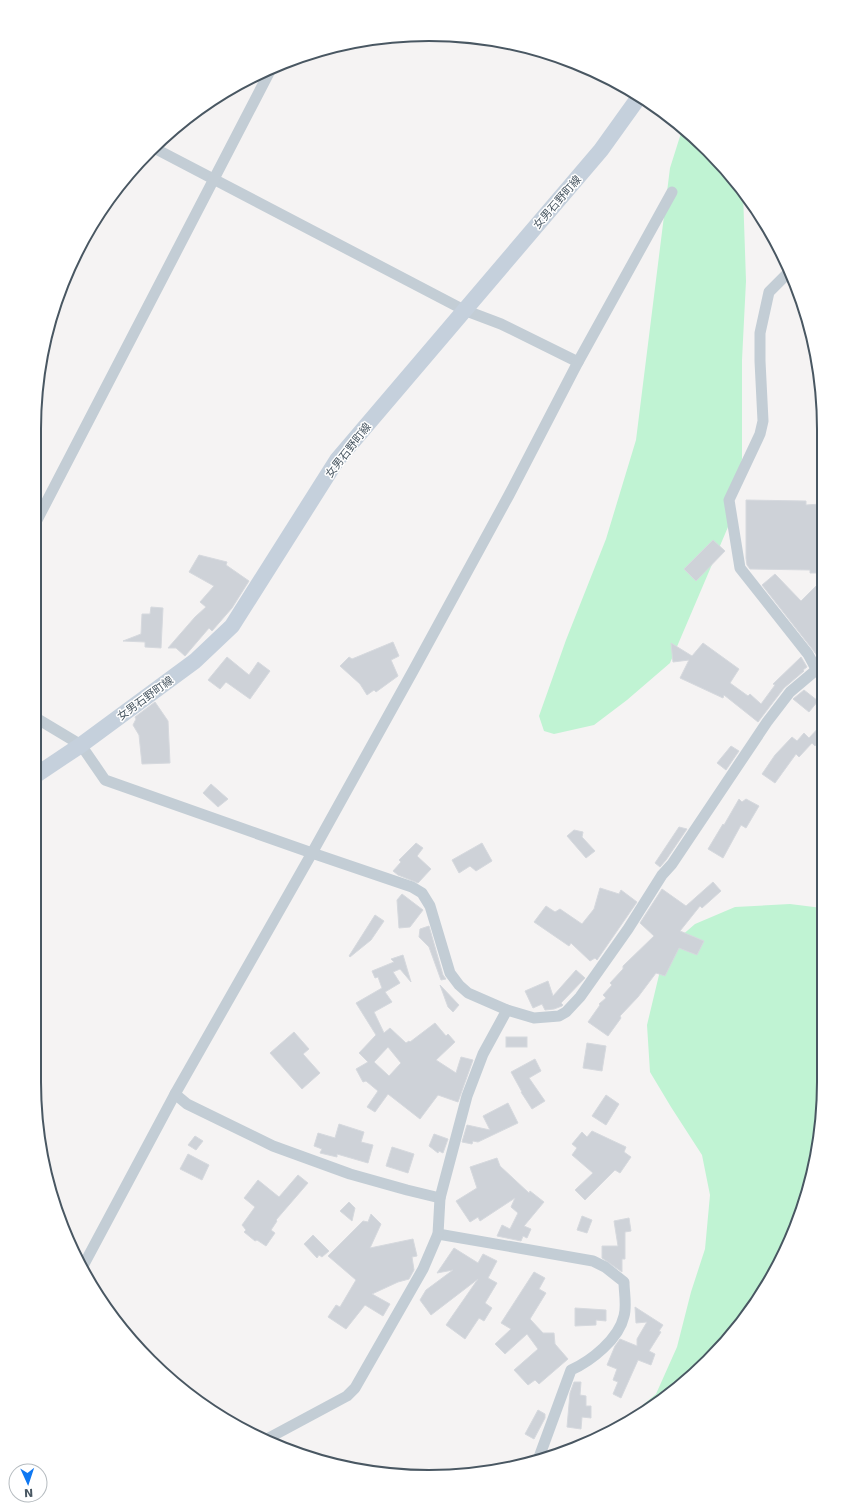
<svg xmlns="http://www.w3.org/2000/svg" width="858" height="1511" font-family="'DejaVu Sans','Noto Sans JP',sans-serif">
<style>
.green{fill:#c0f3d3}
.building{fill:#ced2d8;stroke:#d6d9de;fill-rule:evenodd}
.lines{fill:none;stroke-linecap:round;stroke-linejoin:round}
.minor{stroke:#c3cdd5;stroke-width:11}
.secondary{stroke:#c5d0dc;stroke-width:16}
.labels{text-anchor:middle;stroke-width:3;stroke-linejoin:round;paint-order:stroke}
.street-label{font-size:11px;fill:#495762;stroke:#fff}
.rim{fill:none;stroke:#495762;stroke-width:2}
</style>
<rect width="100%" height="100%" fill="#f5f3f3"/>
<g class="green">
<path d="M682,130L708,150L743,192L746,281L742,360V459L728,527L670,663L627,700L594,725L554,734L544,731L539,716L566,640L606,539L636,440L670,168Z"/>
<path d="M790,904L822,908L823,1108L803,1209L771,1280L726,1342L689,1379L627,1424L615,1430L616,1427L656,1394L677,1347L691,1292L705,1249L710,1195L702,1155L671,1107L650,1072L647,1025L665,950L695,924L735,907Z"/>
</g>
<g class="building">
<path d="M746,500L806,501V505L821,504V541L818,542L820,573H810V570L750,569L747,565L746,558Z"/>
<path d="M713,540L725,551L696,581L684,569Z"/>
<path d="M199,555L227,562L226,565L249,581L232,608L212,631L209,628L185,656L176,648H168L195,617L206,607L200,602L214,586L189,572Z"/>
<path d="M775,574L801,601L821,581L822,653L818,657L813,650L762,585Z"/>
<path d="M151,607L163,608L161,648L145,647V642L123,641L141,634L142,614H150Z"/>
<path d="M393,642L399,656L391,660L398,676L376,692L374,690L367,695L360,684L340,666L349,657L352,659Z"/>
<path d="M671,643L692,656L703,643L739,669L730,683L748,696L750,694L761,704L775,685L773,684L801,657L807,667L803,670L804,671L784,688L758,722L724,695L723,698L680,678L689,660L673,662Z"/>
<path d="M227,657L249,675L258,662L270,671L250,699L226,682L220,689L208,680Z"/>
<path d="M804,690L818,701L809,712L793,699Z"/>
<path d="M155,702L168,721L170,763L142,764L139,735L133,725L136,719L135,717Z"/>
<path d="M822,724V738L815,746L812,743L799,757L796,754L775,783L762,774L775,755L792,737L797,741L804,733L809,738Z"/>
<path d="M731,746L739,751L726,770L717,763Z"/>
<path d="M211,784L228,799L218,807L203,793Z"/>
<path d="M739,799L742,802L746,799L759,806L746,828L741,825L723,858L708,849L723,824L724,825Z"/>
<path d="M679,827L687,829L666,860L660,867L655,863Z"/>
<path d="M574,830L583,832L582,837L595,851L586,858L567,836Z"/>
<path d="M416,843L423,848L417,856L431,869L418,883L398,875L393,871L401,862L399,860Z"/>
<path d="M482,843L492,861L476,871L470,866L459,873L452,860Z"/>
<path d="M713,882L721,891L702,908L700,906L680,931L704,941L697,955L679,948L665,976L656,973L638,997L620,1016L621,1018L608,1036L588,1022L600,1005L599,1004L606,998L603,995L612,985L610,983L623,969V966L654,936L640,923L662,889L686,906Z"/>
<path d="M600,888L619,894L621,890L637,902L597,960L595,958L590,961L571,943L569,946L534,922L546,906L555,912L560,909L582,924L594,909Z"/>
<path d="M402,894L423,910L410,927L399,928L397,900Z"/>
<path d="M375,915L384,921L371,940L350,957L349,956Z"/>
<path d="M429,926L443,975L446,979L441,980L429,947L419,937L420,929Z"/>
<path d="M403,955L411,982L400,969L393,972L400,983L385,992L392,1002L374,1012L384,1033L390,1028L406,1043L409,1041L410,1042L435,1023L446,1036L448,1034L455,1042L436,1060L456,1073L461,1057L473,1060L458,1102L438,1095L420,1119L388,1094L375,1112L367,1107L378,1091L366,1081L363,1082L356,1069L368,1062L359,1053L376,1035L356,1003L382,988L378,977L375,978L372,971L394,962L391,959ZM388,1047L401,1063L389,1076L374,1062Z"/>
<path d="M576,970L585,978L561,1003L563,1005L562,1006L554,1009L545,1010L542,1004L533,1008L525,991L548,981L553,996Z"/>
<path d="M440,985L459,1005L453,1012L448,1007Z"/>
<path d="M294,1032L309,1049L303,1054L320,1073L302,1089L270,1053Z"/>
<rect x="506" y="1037" width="21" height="10"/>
<path d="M587,1043L606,1046L602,1071L583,1068Z"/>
<path d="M535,1059L541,1071L529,1078L545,1101L532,1109L521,1092H522L511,1072Z"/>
<path d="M606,1095L619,1104L606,1125L592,1116Z"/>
<path d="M508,1103L518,1123L478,1142L473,1141L472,1144L462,1142L467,1125L490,1130L483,1116Z"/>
<path d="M339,1124L364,1132L361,1142L373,1145L368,1163L337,1154V1157L320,1153L322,1149L314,1146L318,1133L335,1138Z"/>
<path d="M592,1131L626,1147L624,1152L631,1157L620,1173L615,1170L585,1200L575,1190L593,1173L572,1155L577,1148L572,1144L582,1132L587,1137Z"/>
<path d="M434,1134L448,1139L443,1153L439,1151L438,1153L429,1146Z"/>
<path d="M195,1136L203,1141L196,1150L188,1145Z"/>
<path d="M392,1147L414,1154L408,1173L386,1166Z"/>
<path d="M188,1154L209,1165L202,1180L180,1169Z"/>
<path d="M497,1158L500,1166L529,1193L530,1191L544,1202L524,1226L531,1229L527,1238L523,1236L521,1241L497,1236L502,1225L510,1229L518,1213L511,1207L515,1198L480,1221L478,1217L470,1222L456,1201L477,1188L470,1167Z"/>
<path d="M298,1175L308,1183L276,1220L277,1221L271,1230L275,1233L266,1246L257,1240L255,1241L244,1232L246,1230L242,1225L255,1207L244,1198L258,1180L279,1197Z"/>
<path d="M349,1202L355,1208L352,1221L340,1211Z"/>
<path d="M371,1214L381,1224L370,1248L413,1239L417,1256L412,1257L414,1270L409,1279L398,1282L372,1294L390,1304L383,1316L365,1305L346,1329L328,1317L336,1305L340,1307L356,1280L328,1256L363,1221L368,1222Z"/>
<path d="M582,1216L592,1220L587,1233L577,1230Z"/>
<path d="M629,1218L631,1231L625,1232V1259H622V1272L602,1258V1246H618L614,1221Z"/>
<path d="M313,1235L329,1251L322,1257L319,1255L317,1258L304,1244Z"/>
<path d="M454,1248L478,1263L483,1254L497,1261L488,1278L497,1283L485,1303L492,1308L484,1321L479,1318L465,1339L446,1325L478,1279L431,1315L420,1300L426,1290L453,1270L437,1273Z"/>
<path d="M534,1272L545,1278L539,1289L546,1293L530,1319L543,1333H554L555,1344L568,1359L539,1384L535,1380L528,1385L514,1370L538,1349L527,1334L505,1354L495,1344L511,1329L501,1323Z"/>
<path d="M635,1307L663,1325L659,1331L661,1332L649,1351L655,1354L651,1365L638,1360L621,1398L613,1394L618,1382L613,1380L617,1369L607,1365L615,1346L620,1339L637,1346V1339L647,1322L636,1323Z"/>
<path d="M575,1308L606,1310V1321L596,1320V1325L575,1326Z"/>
<path d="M574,1382H581L580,1395L586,1396V1406H591V1418L582,1417L581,1429L567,1427L570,1393Z"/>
<path d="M538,1410L545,1414V1418L534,1439L525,1434Z"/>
</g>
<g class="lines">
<g class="minor">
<path d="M154,148L464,310L501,324L578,362"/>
<path d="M789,274L786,275L769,292L760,333V361L763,421L760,434L729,500L740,568L808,654L816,669"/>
<path d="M35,524L271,69"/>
<path d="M36,718L81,745L105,780L312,853L412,887L422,893L430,906L450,973L459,985L468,993L507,1010L534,1018L559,1016L566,1012L580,997L628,929L662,875L672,864L767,722L790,692L822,665"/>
<path d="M175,1094L187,1104L273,1146L350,1174L407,1190L440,1198"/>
<path d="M438,1234L593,1261L605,1267L624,1282C624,1292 627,1306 624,1316C619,1339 591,1361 571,1370L538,1460"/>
<path d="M82,1268L175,1094L312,853L413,671L509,495L578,362L672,192"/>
<path d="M265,1440L347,1396L355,1388L423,1269L438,1234L440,1198L467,1096L483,1054L507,1010"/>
</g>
<path class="secondary" d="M36,775L81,745L195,661L232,626L337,460L601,150L639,97"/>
</g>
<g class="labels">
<g class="street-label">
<text transform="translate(557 202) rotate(-49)" y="4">女男石野町線</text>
<text transform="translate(348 450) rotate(-52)" y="4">女男石野町線</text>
<text transform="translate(145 698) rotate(-36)" y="4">女男石野町線</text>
</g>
</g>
<path d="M0 0H858V1511H0ZM429 41H429A388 388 0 0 1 817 429V1082A388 388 0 0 1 429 1470H429A388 388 0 0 1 41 1082V429A388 388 0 0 1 429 41Z" fill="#fff" fill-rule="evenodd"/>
<path class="rim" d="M429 41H429A388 388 0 0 1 817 429V1082A388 388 0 0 1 429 1470H429A388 388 0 0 1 41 1082V429A388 388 0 0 1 429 41Z"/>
<g transform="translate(28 1483) rotate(177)"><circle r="19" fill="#ffffff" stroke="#b6bcc0"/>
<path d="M0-3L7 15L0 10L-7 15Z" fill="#0f78f2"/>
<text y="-6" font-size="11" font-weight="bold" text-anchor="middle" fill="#495762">N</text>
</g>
</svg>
